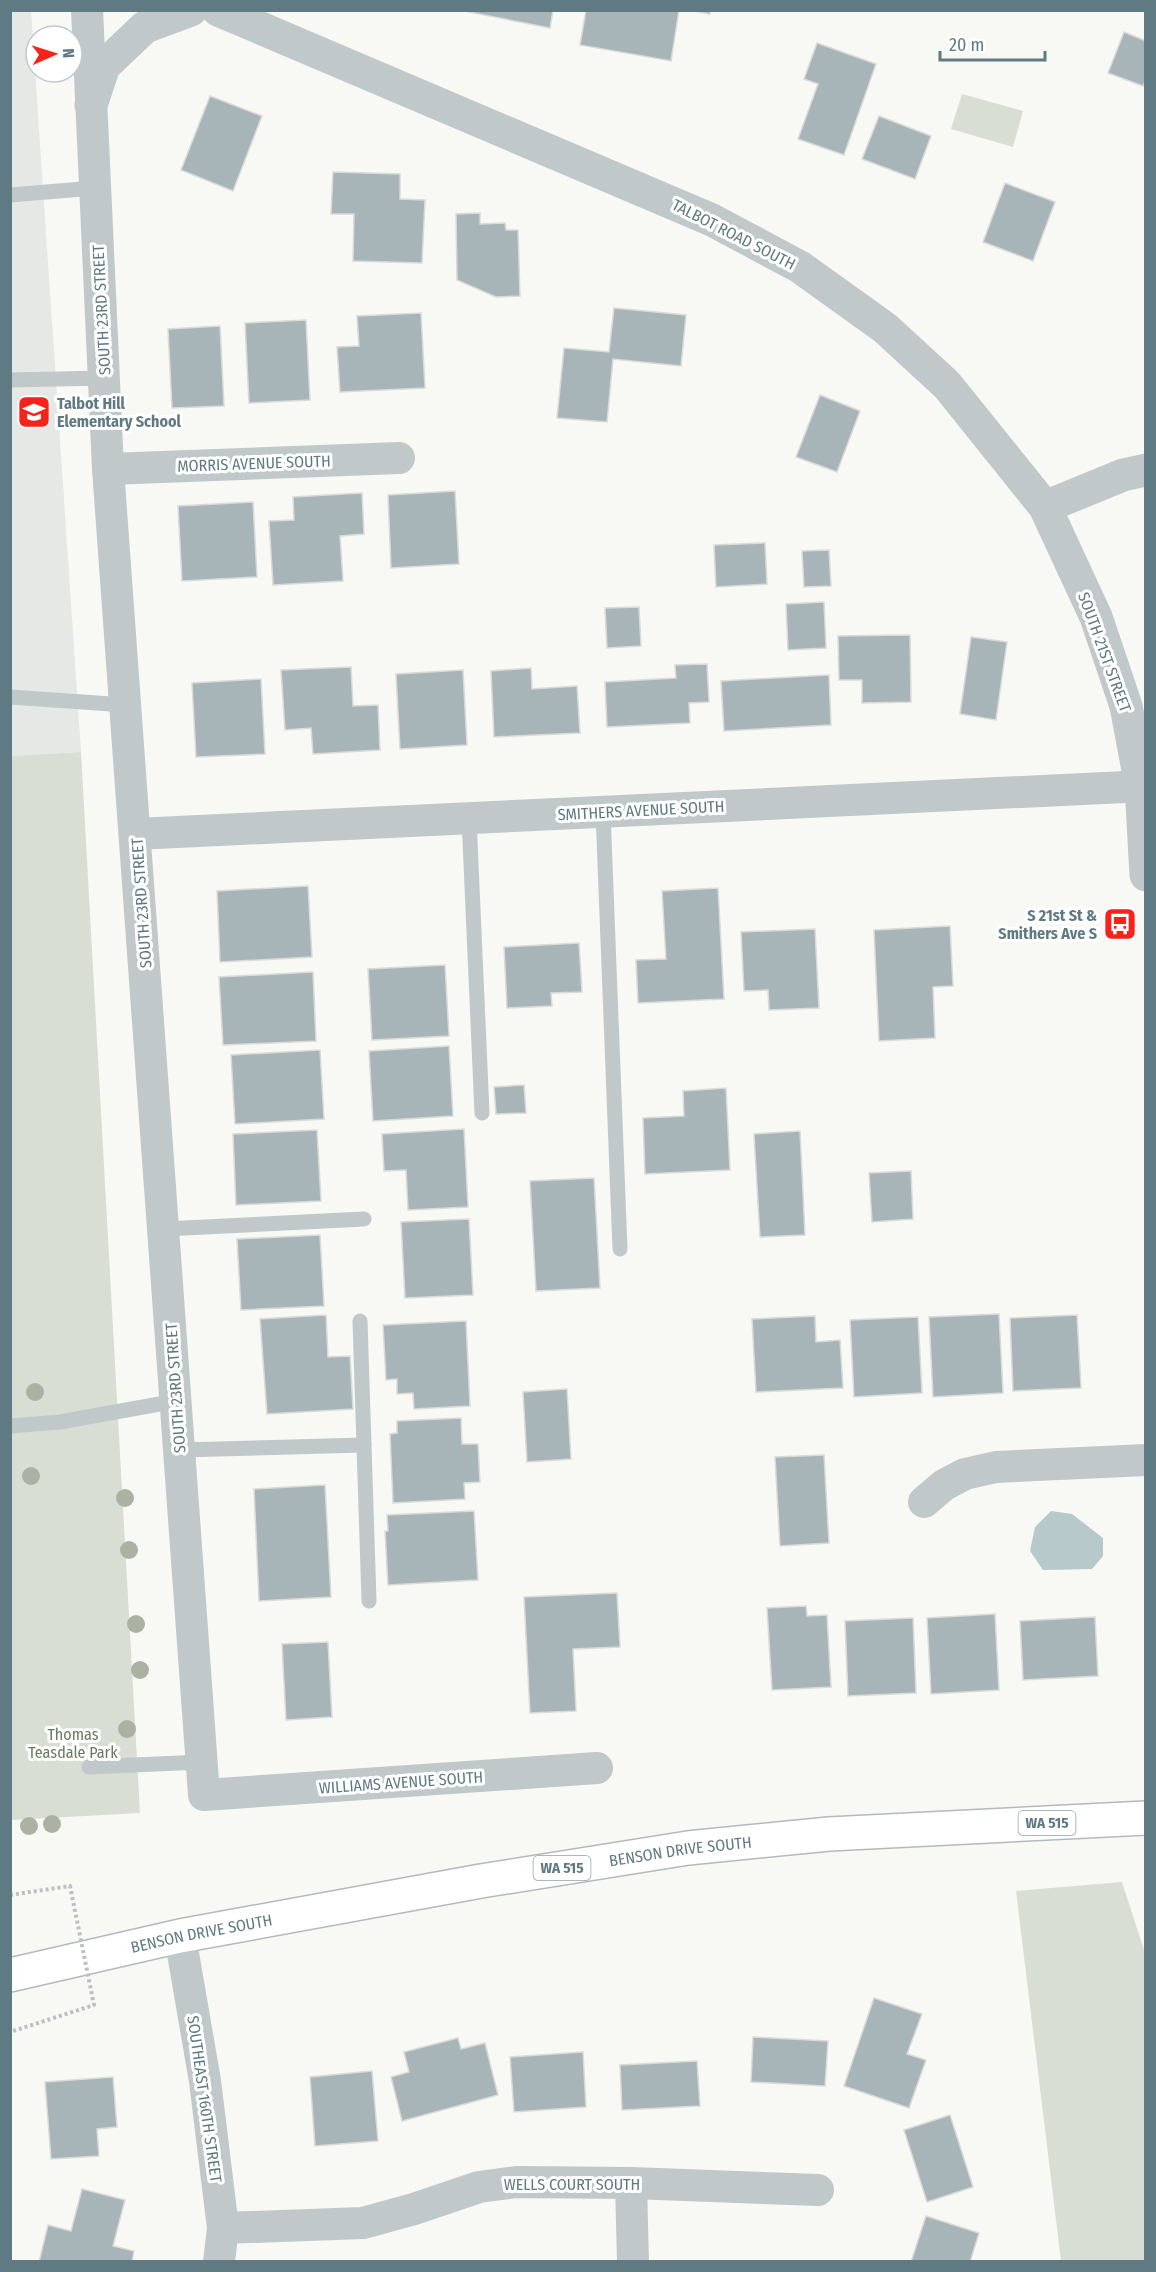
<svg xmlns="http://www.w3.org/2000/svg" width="1156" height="2272" font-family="'Fira Sans Condensed',sans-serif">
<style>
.built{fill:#e6e8e6}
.green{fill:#d9ded4}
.water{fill:#b7c9cb}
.building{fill:#a7b5b8;stroke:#dadad8;stroke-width:1.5}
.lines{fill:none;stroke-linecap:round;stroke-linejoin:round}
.primary-casing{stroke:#b2babd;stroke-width:36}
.service{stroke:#c0c8ca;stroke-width:15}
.minor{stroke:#c0c8ca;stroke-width:32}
.tertiary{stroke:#c0c8ca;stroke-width:33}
.primary{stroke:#fff;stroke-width:33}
.path-bridge{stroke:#bbc0c2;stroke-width:4;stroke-dasharray:3 3;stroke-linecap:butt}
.tree{fill:#aab3a3}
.labels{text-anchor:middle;stroke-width:6;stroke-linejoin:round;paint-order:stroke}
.shield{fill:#fff;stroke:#90a2a8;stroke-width:1.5}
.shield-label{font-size:15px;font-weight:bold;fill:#607a83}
.street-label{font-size:16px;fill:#607a83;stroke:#fff}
.poi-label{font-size:16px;font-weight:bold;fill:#607a83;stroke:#fff;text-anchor:start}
.park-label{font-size:16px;fill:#6a7a60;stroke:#fff}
</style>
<rect width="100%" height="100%" fill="#f8f8f5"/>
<path class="built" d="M31,10L81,752L11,756L10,11Z"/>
<g class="green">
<path d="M962,94L1023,111L1013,147L951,129Z"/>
<path d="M81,752L140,1813L11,1820V756Z"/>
<path d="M1122,1882L1145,1953V2261H1061L1016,1891Z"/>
</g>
<path class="water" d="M1051,1511L1072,1514L1103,1538V1556L1092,1569L1043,1570L1030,1551L1035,1527Z"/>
<g class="building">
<path d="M459,10H553L550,28Z"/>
<path d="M586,10H679L671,61L580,45Z"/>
<path d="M688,10H710V14Z"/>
<path d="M1124,32L1146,41V80L1143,86L1108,73Z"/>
<path d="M817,43L876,64L844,155L798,139L818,84L804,79Z"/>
<path d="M210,96L262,116L233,191L181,170Z"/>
<path d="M879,116L931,136L915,179L862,159Z"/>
<path d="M333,172L400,174V199L425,200L422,263L353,261L354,214H331Z"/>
<path d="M1005,183L1055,202L1033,261L983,242Z"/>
<path d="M480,213V224L505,223L506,230H518L520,296L496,297L457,280L456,214Z"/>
<path d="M614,308L686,315L681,366L613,359L607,422L557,418L564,348L609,352Z"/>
<path d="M421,313L425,388L340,392L337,347L359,346L357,316Z"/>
<path d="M306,320L310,400L249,403L245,323Z"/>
<path d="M220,326L224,406L172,408L168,329Z"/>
<path d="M820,395L860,411L837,472L796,457Z"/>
<path d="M455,491L459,564L391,568L388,495Z"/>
<path d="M362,493L364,534L340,536L343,581L273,585L269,521L294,520L293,497Z"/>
<path d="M253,502L257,577L182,581L178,506Z"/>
<path d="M765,543L767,584L716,587L714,545Z"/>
<path d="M829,550L831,586L804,587L802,551Z"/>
<path d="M824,602L826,648L788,650L786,604Z"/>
<path d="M639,607L641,646L607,648L605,608Z"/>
<path d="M910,635L911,702L862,703V680H839L838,636Z"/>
<path d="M971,637L1007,642L996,720L960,714Z"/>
<path d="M707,664L709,702L689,703L690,723L607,727L605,682L676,678L675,665Z"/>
<path d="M351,667L353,706L378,705L380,750L313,754L311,728L285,730L281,670Z"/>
<path d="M531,668L532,689L577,686L580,733L494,737L491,671Z"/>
<path d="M463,670L467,745L400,749L396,674Z"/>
<path d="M829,675L831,725L724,731L721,681Z"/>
<path d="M261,679L265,754L196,757L192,683Z"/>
<path d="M308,886L312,957L220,962L217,891Z"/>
<path d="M718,888L724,999L638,1003L636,960L666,959L662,891Z"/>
<path d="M950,926L953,986L933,987L935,1038L879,1041L874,930Z"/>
<path d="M815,929L819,1008L769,1010L768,990L744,991L741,932Z"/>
<path d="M579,943L582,992L551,993L552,1006L507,1008L504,947Z"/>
<path d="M445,965L449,1036L372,1040L368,969Z"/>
<path d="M313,972L316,1041L223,1045L219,977Z"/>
<path d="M449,1046L453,1116L373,1121L369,1051Z"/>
<path d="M320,1050L324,1119L235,1124L231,1055Z"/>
<path d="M524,1085L526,1113L496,1114L494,1087Z"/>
<path d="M726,1088L730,1170L645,1174L643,1118L684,1116L683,1091Z"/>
<path d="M464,1129L468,1207L408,1210L406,1170L384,1171L382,1134Z"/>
<path d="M317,1130L321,1201L236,1205L233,1134Z"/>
<path d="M800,1131L805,1235L760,1237L754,1134Z"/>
<path d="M911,1171L913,1219L872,1222L869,1173Z"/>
<path d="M594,1178L600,1288L536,1291L530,1181Z"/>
<path d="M469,1219L473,1295L405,1298L401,1222Z"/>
<path d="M320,1235L324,1306L241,1310L237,1239Z"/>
<path d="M999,1314L1003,1393L933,1397L929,1317Z"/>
<path d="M326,1315L328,1357L350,1356L353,1409L267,1414L260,1319Z"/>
<path d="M1077,1315L1081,1388L1013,1391L1010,1318Z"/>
<path d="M815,1316L816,1342L840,1340L843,1388L756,1392L752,1319Z"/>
<path d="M918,1317L922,1393L854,1397L850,1320Z"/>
<path d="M466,1321L470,1406L414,1409L413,1393L397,1394V1379L386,1380L383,1325Z"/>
<path d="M567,1389L571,1459L527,1462L523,1392Z"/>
<path d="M461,1418L462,1444H478L480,1482L464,1483L465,1499L393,1503L390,1434L397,1433V1421Z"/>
<path d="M824,1455L829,1543L780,1546L775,1457Z"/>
<path d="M325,1485L331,1597L259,1601L254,1489Z"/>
<path d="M474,1511L478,1580L388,1585L385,1531H388L387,1515Z"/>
<path d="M617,1593L620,1647L573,1649L576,1711L530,1713L524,1597Z"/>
<path d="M806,1606L807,1616L827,1615L831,1687L772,1690L767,1608Z"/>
<path d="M995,1614L999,1690L931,1694L927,1618Z"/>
<path d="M1095,1617L1098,1676L1023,1680L1020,1621Z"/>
<path d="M913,1618L916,1693L848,1696L845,1621Z"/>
<path d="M328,1642L332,1717L286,1720L282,1644Z"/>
<path d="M874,1998L922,2014L907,2054L926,2060L909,2108L844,2086Z"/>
<path d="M753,2037L828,2041L825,2086L751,2082Z"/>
<path d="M458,2038L461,2049L485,2043L498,2095L402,2121L391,2077L409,2072L404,2052Z"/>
<path d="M583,2052L586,2107L514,2112L510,2057Z"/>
<path d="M697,2061L700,2106L622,2110L620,2065Z"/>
<path d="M372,2071L378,2141L315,2146L310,2077Z"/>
<path d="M113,2077L117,2127L97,2129L99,2156L51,2159L45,2082Z"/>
<path d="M950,2115L973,2187L927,2202L904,2130Z"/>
<path d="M82,2189L125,2200L113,2246L134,2251L132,2262H39L48,2225L71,2231Z"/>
<path d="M926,2216L979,2233L970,2262H911Z"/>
</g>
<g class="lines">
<g class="primary-casing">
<g id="primary">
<path id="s1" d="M10,1975L180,1936L481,1881L688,1848L829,1834L1146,1818"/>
</g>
</g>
<g class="service">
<path d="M10,195L95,188"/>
<path d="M10,380L104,378"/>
<path d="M10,697L126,705"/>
<path d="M603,812L620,1249"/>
<path d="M469,818L482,1113"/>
<path d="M164,1229L364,1219"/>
<path d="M360,1321L369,1601"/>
<path d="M10,1426L60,1422L176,1401"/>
<path d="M180,1450L364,1445"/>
<path d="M89,1767L202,1762"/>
</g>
<g class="minor">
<path d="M87,10L108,469L204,1795L597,1768"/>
<path d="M108,469L399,458"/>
<path d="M136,834L1146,786"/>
<path d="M924,1502L944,1485L965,1474L996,1467L1146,1460"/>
<path d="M180,1936L205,2081L223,2228L219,2262"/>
<path d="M631,2183L633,2262"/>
<path d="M223,2228L363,2223L414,2209L479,2187L516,2182L631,2183L818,2190"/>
</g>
<g class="tertiary">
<path d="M218,10L712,220L800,267L885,328L947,385L1045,507L1096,617L1126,706L1141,786L1146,875"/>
<path d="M91,105L104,66L145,27L191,10"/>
<path d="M1045,507L1123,475L1146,470"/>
</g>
<use href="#primary" class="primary"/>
<path class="path-bridge" d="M10,1895L70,1886L94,2005L10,2032"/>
</g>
<g class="tree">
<circle cx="35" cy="1392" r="9"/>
<circle cx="31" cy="1476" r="9"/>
<circle cx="125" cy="1498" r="9"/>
<circle cx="129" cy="1550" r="9"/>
<circle cx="136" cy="1624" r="9"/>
<circle cx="140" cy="1670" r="9"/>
<circle cx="127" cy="1729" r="9"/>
<circle cx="52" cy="1824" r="9"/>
<circle cx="29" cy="1826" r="9"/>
</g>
<defs>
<g id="school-square" transform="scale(1.725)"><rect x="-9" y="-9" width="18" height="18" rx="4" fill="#f4241a" stroke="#fff"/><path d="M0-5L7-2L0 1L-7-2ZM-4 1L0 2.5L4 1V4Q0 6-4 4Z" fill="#fff"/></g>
<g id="bus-square" transform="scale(1.725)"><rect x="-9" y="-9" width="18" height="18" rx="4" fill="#f4241a" stroke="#fff"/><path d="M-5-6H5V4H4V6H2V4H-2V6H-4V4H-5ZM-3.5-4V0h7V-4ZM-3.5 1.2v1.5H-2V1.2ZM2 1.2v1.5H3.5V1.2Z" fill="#fff"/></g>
</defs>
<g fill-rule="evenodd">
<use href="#school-square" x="34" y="412"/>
<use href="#bus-square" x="1120" y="924"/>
</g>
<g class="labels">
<g class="shield">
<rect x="1018.5" y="1811" width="57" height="24" rx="4.5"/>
<rect x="533.5" y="1856" width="57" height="24" rx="4.5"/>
</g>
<g class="shield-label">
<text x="1047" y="1828">WA 515</text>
<text x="562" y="1873">WA 515</text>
</g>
<g class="street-label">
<text transform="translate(734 234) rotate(27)" y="6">TALBOT ROAD SOUTH</text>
<text transform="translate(101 310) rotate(-93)" y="6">SOUTH 23RD STREET</text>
<text transform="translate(254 463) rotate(-2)" y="6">MORRIS AVENUE SOUTH</text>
<text transform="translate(1105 652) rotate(70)" y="6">SOUTH 21ST STREET</text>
<text transform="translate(641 810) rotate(-3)" y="6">SMITHERS AVENUE SOUTH</text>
<text transform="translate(141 903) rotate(-94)" y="6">SOUTH 23RD STREET</text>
<text transform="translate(175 1388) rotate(-94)" y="6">SOUTH 23RD STREET</text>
<text transform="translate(401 1782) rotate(-4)" y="6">WILLIAMS AVENUE SOUTH</text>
<text dy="6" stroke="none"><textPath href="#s1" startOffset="682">BENSON DRIVE SOUTH</textPath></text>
<text dy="6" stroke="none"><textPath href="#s1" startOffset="196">BENSON DRIVE SOUTH</textPath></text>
<text transform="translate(205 2099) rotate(82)" y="6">SOUTHEAST 160TH STREET</text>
<text x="572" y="2190">WELLS COURT SOUTH</text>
</g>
<g class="poi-label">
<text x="57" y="409">Talbot Hill<tspan x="57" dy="18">Elementary School</tspan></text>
<text x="1097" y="921" text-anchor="end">S 21st St &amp;<tspan x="1097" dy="18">Smithers Ave S</tspan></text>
</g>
<g class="park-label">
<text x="73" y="1740">Thomas<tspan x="73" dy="18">Teasdale Park</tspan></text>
</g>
</g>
<rect width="1156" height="2272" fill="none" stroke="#607a83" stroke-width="24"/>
<g transform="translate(54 54) rotate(87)"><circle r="28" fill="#ffffff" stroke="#bfcacd" stroke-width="1.5"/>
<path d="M0-4.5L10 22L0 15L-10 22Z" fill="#f4241a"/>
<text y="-9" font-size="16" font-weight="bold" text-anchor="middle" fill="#607a83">N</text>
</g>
<path d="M940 51v9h105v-9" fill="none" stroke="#607a83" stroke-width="3"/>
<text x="949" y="51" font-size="18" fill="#607a83" stroke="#ffffff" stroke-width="4.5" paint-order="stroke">20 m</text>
</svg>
